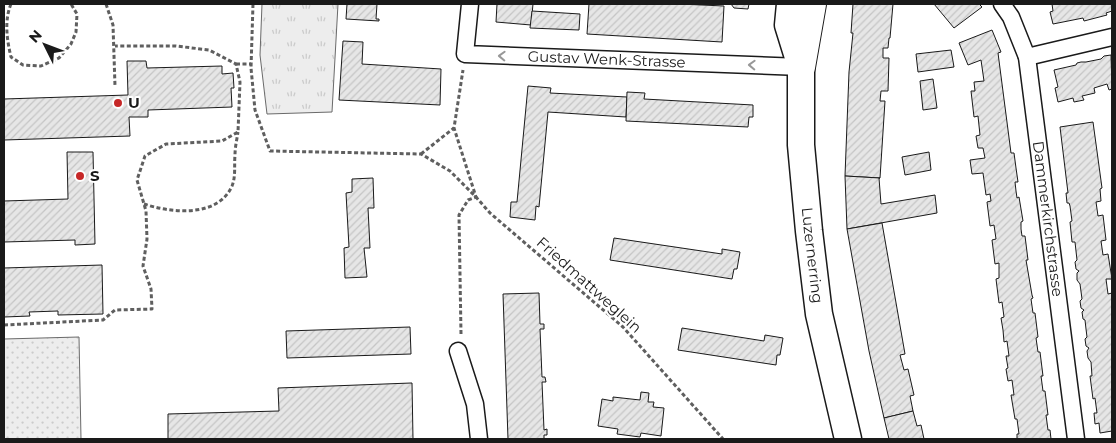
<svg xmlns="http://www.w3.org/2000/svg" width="1116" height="443" font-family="Montserrat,sans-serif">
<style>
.grass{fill:url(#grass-tufts);stroke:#6a6a6a}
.garden{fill:url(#garden-dots);stroke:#6a6a6a}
.building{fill:url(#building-hatch);stroke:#1a1a1a}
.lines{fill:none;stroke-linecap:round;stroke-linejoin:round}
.street-casing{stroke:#1a1a1a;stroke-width:19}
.primary-casing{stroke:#1a1a1a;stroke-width:29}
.highway-casing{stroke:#1a1a1a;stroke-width:30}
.path{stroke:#5f5f5f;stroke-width:3;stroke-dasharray:4 2.5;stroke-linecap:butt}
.street{stroke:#fff;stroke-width:16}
.primary{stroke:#fff;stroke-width:26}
.highway{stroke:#fff;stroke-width:28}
.oneway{stroke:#989898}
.poi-dot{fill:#c62828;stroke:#fff;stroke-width:2}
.labels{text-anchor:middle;stroke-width:4;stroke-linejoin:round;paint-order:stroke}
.street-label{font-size:15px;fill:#1a1a1a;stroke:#fff}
.poi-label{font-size:15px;font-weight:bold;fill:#1a1a1a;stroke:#fff;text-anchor:start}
</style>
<defs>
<pattern id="grass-tufts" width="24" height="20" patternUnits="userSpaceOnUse" patternTransform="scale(1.25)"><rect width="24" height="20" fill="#ededed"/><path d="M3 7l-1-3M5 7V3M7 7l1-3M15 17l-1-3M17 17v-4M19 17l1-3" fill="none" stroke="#cbcbcb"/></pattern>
<pattern id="garden-dots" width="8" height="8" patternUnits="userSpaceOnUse" patternTransform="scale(1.25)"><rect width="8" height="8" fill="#ededed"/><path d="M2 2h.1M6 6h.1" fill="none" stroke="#cbcbcb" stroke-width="1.8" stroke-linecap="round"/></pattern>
<pattern id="building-hatch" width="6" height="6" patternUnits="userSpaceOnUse" patternTransform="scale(1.25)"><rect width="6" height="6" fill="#e6e6e6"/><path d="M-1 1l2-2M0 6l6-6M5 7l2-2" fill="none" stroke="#c5c5c5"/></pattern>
</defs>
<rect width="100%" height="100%" fill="#fff"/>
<path class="grass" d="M262,4H338L332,112L267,114L260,55Z"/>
<path class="garden" d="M79,337L81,439H4V339Z"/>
<g class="building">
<path d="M347,4H377L376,19H379V21L346,19Z"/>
<path d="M497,4H533L531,25L496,22Z"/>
<path d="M589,4H680L724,6L722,42L587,34Z"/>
<path d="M731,4H749L748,9L734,8Z"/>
<path d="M853,4H893L890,38H889L888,48H883V58H889L888,91H881L880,101H885L880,178L845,176L849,72L853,33H851Z"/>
<path d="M934,4H979L982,7L954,28Z"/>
<path d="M1052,4H1112V11L1106,13L1107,15L1084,21L1083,18L1053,24L1050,12L1053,11Z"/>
<path d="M532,11L580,14L579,30L530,28Z"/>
<path d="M992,30L1001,52L998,53L1011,153H1014L1016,168L1018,182H1015L1016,191L1017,198L1019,197L1023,221L1021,222V229L1022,236H1025L1028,260H1026L1032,295L1033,298L1031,299L1033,313H1035L1038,337L1036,338L1038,352H1040L1043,376H1041L1043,391H1045L1048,415H1046L1048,430H1050L1051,439H1017V434H1019L1017,419H1015L1011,395H1014L1012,380L1008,381L1006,369L1008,368L1006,356H1009L1007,341L1004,342L1003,330L1001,318L1004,317L1002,302L999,303L996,279L999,278V263L995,264L992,240L996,239L994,225L990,226L987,202L991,201L990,194L986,195L983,173L972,174L970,160L985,158L983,148H978L976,136L980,135L978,116L974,117L971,91H975L974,82L984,81L981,60L968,65L959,43Z"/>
<path d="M343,41L363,42L362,64L441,69L440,105L339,100Z"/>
<path d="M951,50L954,67L918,72L916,54Z"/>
<path d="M1111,55L1112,89L1109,90L1107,84L1094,88L1095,93L1082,96L1084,100L1074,102L1073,98L1058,102L1055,88L1058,87L1054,70L1076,65L1077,63L1081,62H1086L1101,59L1104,56Z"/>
<path d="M127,61H146L147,68L222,66V74L233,73L234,88H231L232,107L148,110V117H129L130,136L4,140V99L128,95Z"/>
<path d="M933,79L937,108L923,110L920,81Z"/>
<path d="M528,86L551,88L550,93L627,97L626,117L548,112L539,207L536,206L535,220L510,217L511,202H517Z"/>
<path d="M627,92L645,93L644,99L753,105V117H749L748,127L626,121Z"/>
<path d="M1093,122L1102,188L1100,189L1101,201L1096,202L1098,216L1103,215L1106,240L1101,241L1103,255L1108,254L1112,279H1106L1108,294L1112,293V431L1100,433L1099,423L1095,424L1094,413H1097L1095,398L1093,399L1090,376H1092L1091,362L1088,358L1087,351L1089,348L1086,346L1085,339L1087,337L1086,329L1085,320L1083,319L1082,312L1084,310L1081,308L1080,301L1082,299L1080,284L1077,280V273L1079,271L1076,269L1075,262L1077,260L1075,242H1072L1070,222L1072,221L1070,206L1069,203H1067L1066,193H1068L1060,127Z"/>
<path d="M67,152H93L95,244L75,245V240L4,242V201L68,199Z"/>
<path d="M929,152L931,170L905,175L902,157Z"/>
<path d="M845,176L880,178H879L881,204L935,195L937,213L847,229Z"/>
<path d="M373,178L374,208H368L370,248H364L367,277L345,278L344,248L349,247L346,193L352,192V179Z"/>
<path d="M882,223L905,354L900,355L904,370L908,369L914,395L910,396L913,411L884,418L869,351L847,229Z"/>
<path d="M614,238L722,254V249L740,252L737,269H734L732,279L610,260Z"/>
<path d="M102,265L103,314L58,315V311L29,312L30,316L4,317V268Z"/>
<path d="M539,293L540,324H544V329H540L542,377H545L546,382H542L544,430L547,429V435H544V439H508L503,294Z"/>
<path d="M410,327L411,354L287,358L286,331Z"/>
<path d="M682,328L764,341L765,335L783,338L780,355H777L776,365L678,350Z"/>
<path d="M411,383H412L413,439H168V414L279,411L278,388Z"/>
<path d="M641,392L649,393L648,402H654L653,407L664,408L661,436L641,433L640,437L617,434L618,429L598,426L602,399L613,401V397L640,400Z"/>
<path d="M913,411L917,426L921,425L924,439H889L884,418Z"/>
</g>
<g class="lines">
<g class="street-casing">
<g id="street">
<path id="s1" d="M470,4L465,54L801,67"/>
<path id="s2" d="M1002,4L1011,17L1027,57L1076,439"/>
<path d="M1027,57L1112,37"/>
<path d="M458,351L475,404L479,439"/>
</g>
</g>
<g class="primary-casing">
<g id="primary">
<path id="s3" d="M790,4L788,25L801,67V145L809,231L819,314L848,439"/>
</g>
</g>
<g class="highway-casing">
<path id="highway" d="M801,67L812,4"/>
</g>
<g class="path">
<path d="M11,4C4,21 7,40 11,57L23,65L41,66L59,58L71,44L76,32L77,14L71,4"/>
<path d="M106,4L113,25L115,86"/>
<path d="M253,4L251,68L255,110L270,151L421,154L450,171L476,197L490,213L623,327L723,439"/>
<path d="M236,64H251"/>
<path d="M421,154L454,128"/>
<path d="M144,204C171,213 218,218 232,186C236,176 234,166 235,155C235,147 237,139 238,132"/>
<path d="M4,325L103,320L115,310L152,309L151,289L143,266L147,239L146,211L137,180L145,156L166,144L222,141L238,132L240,82L236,64L209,50L176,46H115"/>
<path d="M461,334L459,215L468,200L476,197L454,128L463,70"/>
</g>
<use href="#street" class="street"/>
<use href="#primary" class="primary"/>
<use href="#highway" class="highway"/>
</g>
<defs><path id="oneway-chevron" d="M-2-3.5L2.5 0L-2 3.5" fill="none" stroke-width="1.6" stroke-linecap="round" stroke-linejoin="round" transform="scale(1.25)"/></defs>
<g class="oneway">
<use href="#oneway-chevron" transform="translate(502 56) rotate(-178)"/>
<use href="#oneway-chevron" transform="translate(752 65) rotate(-178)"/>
</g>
<g class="poi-dot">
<circle cx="118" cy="103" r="5"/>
<circle cx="80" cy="176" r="5"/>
</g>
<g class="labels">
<g class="street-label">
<text dy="5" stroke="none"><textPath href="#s1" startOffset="192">Gustav Wenk-Strasse</textPath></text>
<text dy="5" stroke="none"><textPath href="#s2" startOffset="222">Dammerkirchstrasse</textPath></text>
<text dy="5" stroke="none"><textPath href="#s3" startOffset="254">Luzernerring</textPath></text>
<text transform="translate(589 285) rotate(42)" y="5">Friedmattweglein</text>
</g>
<g class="poi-label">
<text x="128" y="108">U</text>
<text x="90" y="181">S</text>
</g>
</g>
<rect width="1116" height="443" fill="none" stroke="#1a1a1a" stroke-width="10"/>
<g transform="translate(45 45) rotate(312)" stroke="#ffffff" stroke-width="4" paint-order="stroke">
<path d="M0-4L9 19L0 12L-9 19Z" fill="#1a1a1a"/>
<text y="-8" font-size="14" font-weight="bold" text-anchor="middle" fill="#1a1a1a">N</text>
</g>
</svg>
